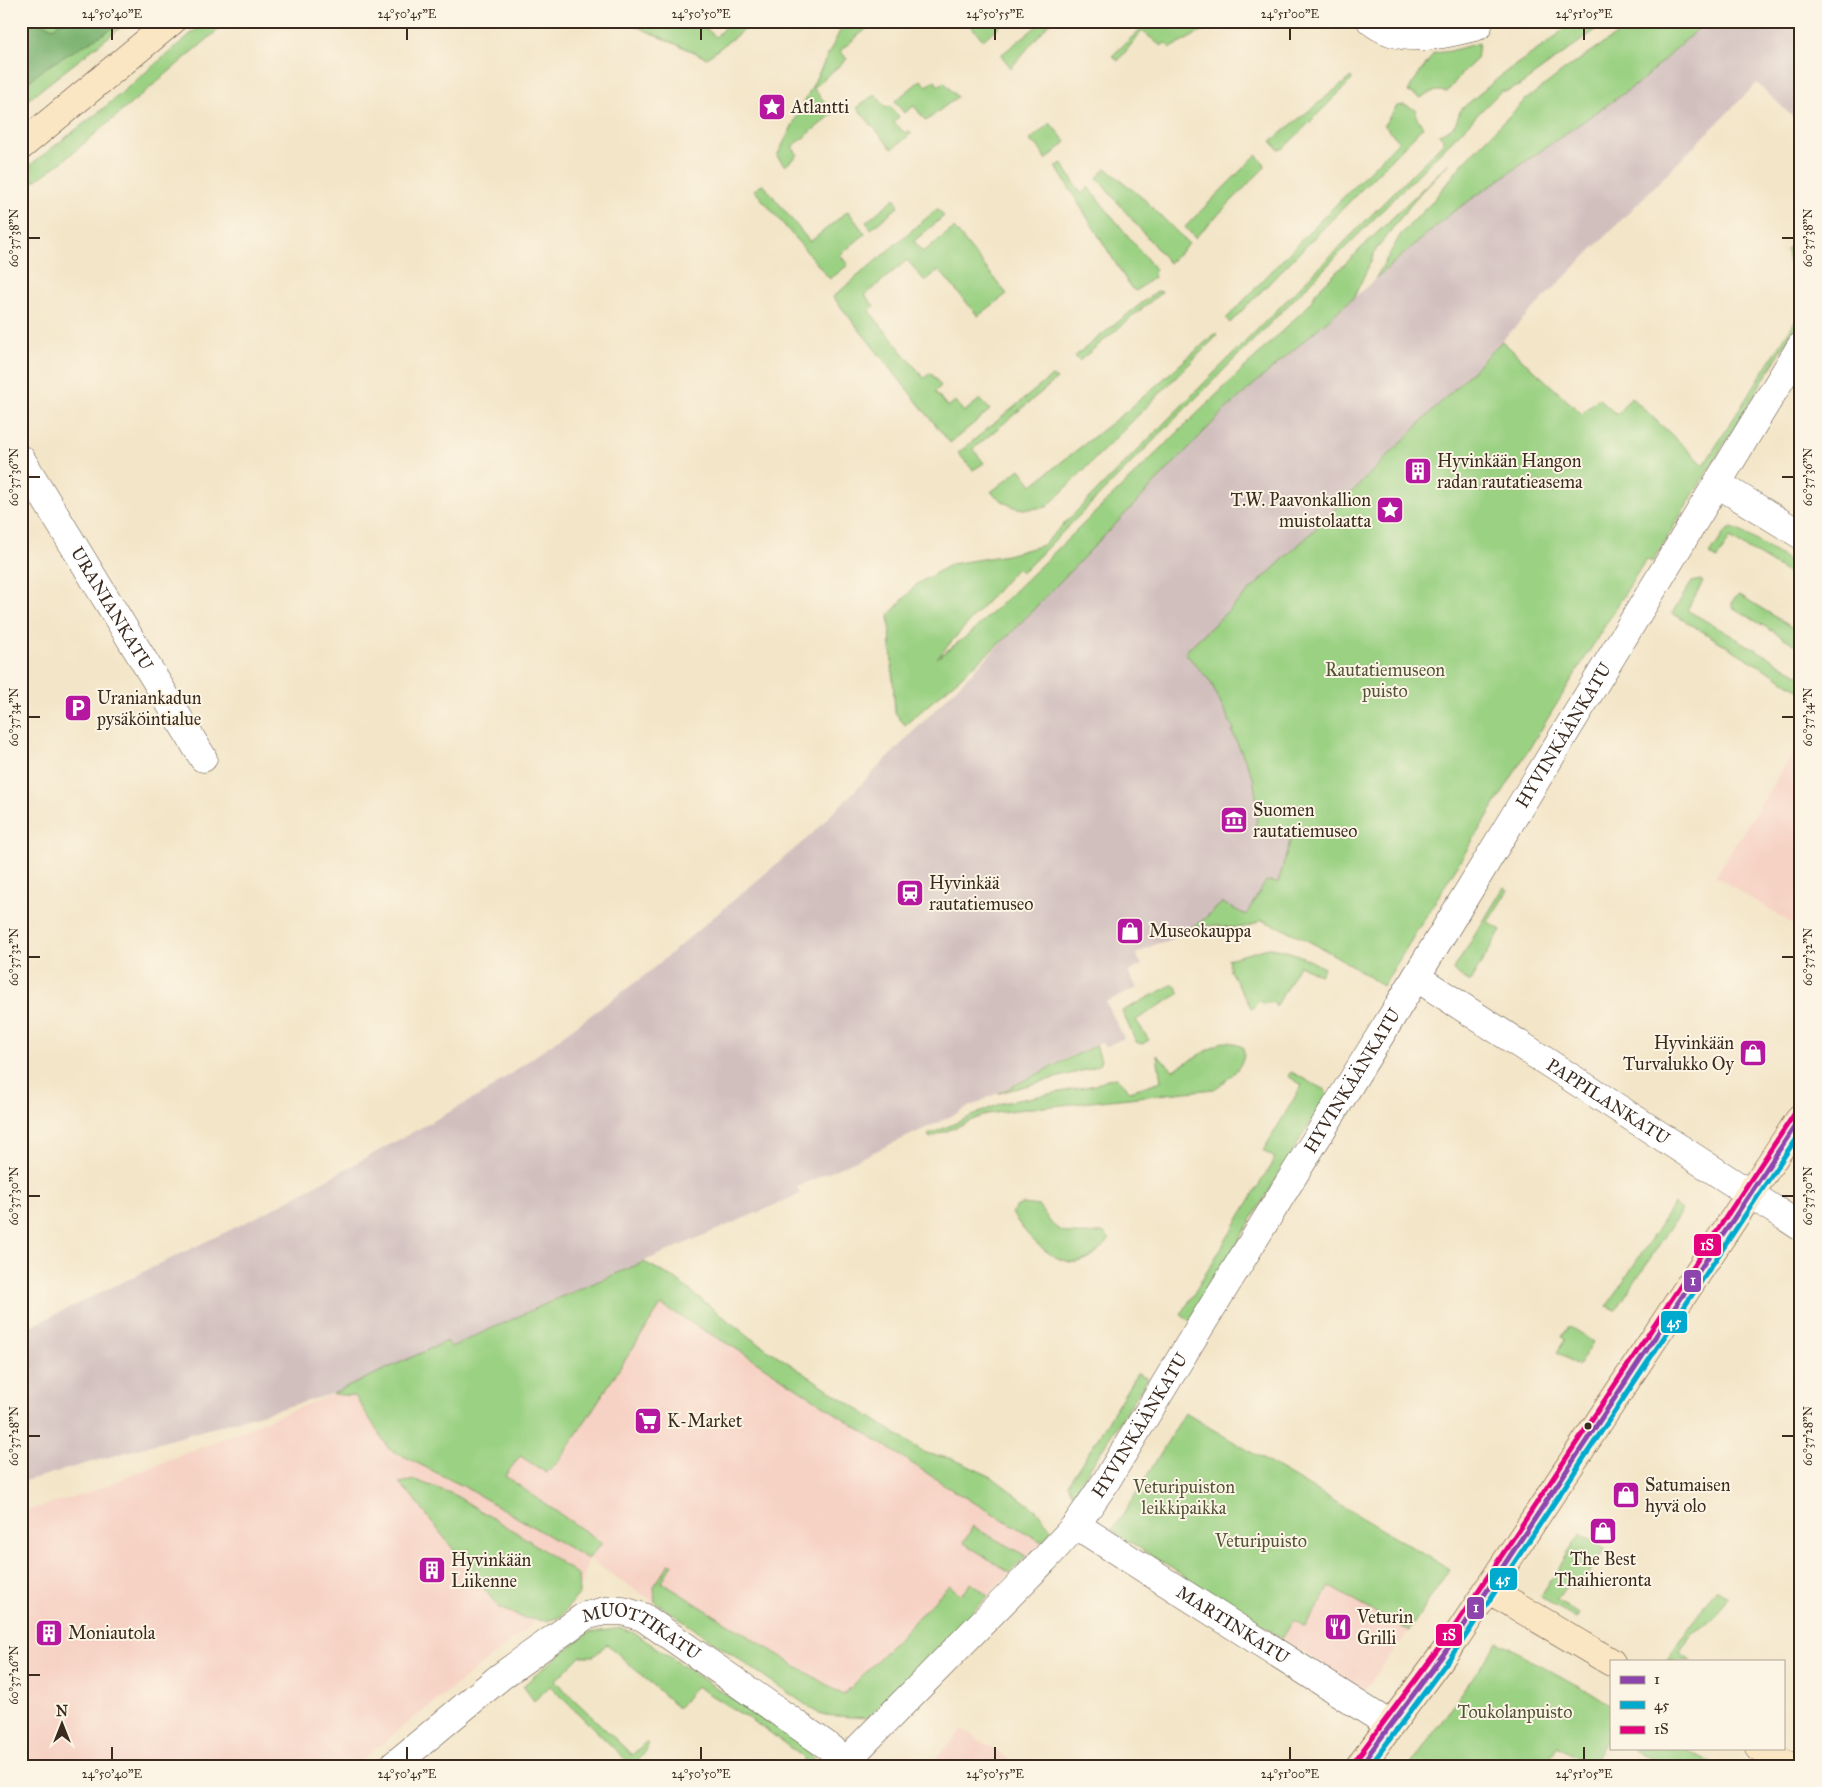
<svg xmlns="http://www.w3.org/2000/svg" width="1822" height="1787" font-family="'IM FELL Great Primer',serif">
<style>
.built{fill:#f6d2c4}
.industrial{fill:#d1bfbe}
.green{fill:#9bd183;stroke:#6b7e50}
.forest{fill:#7cb371;stroke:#5c6e48}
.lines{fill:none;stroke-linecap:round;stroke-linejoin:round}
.street-casing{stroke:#574638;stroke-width:29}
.secondary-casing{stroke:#574638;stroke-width:29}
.street{stroke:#fff;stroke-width:28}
.secondary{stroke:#fbe6c4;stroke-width:28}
.bus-1-casing{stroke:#fcf5e5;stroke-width:9}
.bus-2-casing{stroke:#fcf5e5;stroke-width:9}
.bus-3-casing{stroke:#fcf5e5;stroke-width:9}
.bus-1{stroke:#8e44ad;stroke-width:5}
.bus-2{stroke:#00a9ce;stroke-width:5}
.bus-3{stroke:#e5007d;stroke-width:5}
.ticks{fill:none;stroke:#3b2a1e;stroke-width:2}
.bus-dot{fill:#3b2a1e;stroke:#fcf5e5;stroke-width:2}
.labels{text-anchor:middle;stroke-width:4;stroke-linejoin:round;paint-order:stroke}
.poi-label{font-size:18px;fill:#3b2a1e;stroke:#fcf5e5;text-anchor:start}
.street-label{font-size:18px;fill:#3b2a1e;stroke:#fcf5e5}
.park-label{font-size:18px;fill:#535437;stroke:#fcf5e5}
.line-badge{stroke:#fcf5e5;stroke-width:2}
.badge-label{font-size:14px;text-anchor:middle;font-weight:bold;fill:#fff}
.neatline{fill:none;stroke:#3b2a1e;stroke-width:2}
.ticks-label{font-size:12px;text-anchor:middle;fill:#3b2a1e}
</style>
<rect width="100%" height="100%" fill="#fcf5e5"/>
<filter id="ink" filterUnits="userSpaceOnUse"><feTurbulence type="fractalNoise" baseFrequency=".02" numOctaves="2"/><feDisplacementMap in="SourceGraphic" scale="10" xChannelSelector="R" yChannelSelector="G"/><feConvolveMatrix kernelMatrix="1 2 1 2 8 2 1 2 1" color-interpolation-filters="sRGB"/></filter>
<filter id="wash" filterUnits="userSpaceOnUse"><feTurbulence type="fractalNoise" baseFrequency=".0096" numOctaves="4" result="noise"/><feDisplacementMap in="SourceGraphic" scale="20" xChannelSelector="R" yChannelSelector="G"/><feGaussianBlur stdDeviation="1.12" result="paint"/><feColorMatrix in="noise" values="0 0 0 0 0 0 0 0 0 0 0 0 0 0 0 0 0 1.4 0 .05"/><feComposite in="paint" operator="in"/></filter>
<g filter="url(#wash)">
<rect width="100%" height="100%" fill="#f3e5c8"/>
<g class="built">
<path d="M1801,741V929L1715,876Z"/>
<path d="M644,1262L745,1354L954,1491L1042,1542L1026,1556L988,1596L868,1718L821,1715L655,1602L588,1559L582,1585L354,1766H21V1512L85,1494L450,1347L561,1297Z"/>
<path d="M1320,1581L1409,1631L1364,1691L1282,1638Z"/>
<path d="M963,1729L1019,1766H929Z"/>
</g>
<path class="industrial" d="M1706,21H1801V116L1796,120L1757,83L1311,533L1185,653L1210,681L1296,630L1232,732L1253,777L1258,810L1255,830L1291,838L1278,883L1266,881L1246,915L1203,920L1185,932L1165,943H1158L1136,954L1142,965L1128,972L1137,988L1106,1002L1124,1038L1105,1047L1101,1042L1098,1043L937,1123L797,1187L800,1194L561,1297L450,1347L447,1342L332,1394L21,1482V1331L265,1213L486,1092L644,976L811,835L1008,636L1225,410L1450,214L1640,82Z"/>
<g class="green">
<path d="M21,21H129L21,105Z"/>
<path d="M206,21H229L63,161L21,191V172L99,112Z"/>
<path d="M632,21H678L685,27L690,21H697L716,37L730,21H755L707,58L631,24Z"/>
<path d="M845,21H870L872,24L840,51L847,59L813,88L834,113L792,147L798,155L785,166L777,156Z"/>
<path d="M967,21H1002L1003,23L983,40Z"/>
<path d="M1043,21H1051L1011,68L1001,55Z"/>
<path d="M1149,21H1221L1171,48L1165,43L1161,46L1142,31L1118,61L1112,56Z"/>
<path d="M1571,21H1608L1519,86L1507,91H1501L1022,573L1017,568L937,658L971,633L1309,305L1316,292L1450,162L1420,193L1377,248L1354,297L1225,410L1008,636L905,725L895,713L889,615L917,584L951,564L1007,555L1043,545L1443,143V138L1438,134C1451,130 1458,125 1459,111L1508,70L1552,40Z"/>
<path d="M1637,21H1706L1640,82L1450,214L1375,279L1401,234L1431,203L1464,162L1523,102L1567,68Z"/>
<path d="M1479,43L1477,59L1462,73L1447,92C1437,90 1430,91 1421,98L1408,92L1412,84L1434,53L1450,51Z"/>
<path d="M1351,77L1352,80L1283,149H1278L1271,141Z"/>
<path d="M921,80L927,86L935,80L938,86L944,82L957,97L926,121L914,106L904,113L895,101Z"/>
<path d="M875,94L886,108L890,106L899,117L894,122L905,133L909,131L912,133L892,149L857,108Z"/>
<path d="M1404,105L1416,110V116L1423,127L1230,323L1226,319L1307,234L1399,141L1384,125L1397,106Z"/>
<path d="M1050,123L1066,142L1046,160L1038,146L1029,141Z"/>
<path d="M1256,155L1264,163L1265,167L1195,238L1185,227Z"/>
<path d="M1062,163L1081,194L1088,187L1155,269L1154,277L1136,291L1131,288L1056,167Z"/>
<path d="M1106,168L1145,200L1189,244L1169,263L1097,178Z"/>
<path d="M763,184L810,242L848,211L865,234L840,255L848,265L830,279L754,190Z"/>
<path d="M895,198L899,206L871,229L866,222Z"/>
<path d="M937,209L944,216L914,241L923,252L954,228L1007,294L978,316L939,270L925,281L907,260L865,295L874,306L869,311L924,378L931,373L941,386L935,392L948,407L955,401L964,412L980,399L990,410L950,443L833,297Z"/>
<path d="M1801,232V280C1790,272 1789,263 1787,250Z"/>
<path d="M1157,291L1162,292L1079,361L1075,356Z"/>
<path d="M1801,312V318L1652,562L1646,559L1383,986C1345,960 1304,936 1261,920C1240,934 1226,924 1205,926C1199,927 1192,930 1186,932L1203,920L1222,903L1246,915L1266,881L1278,883L1291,838L1255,830L1258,810L1253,777L1232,732L1234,730L1210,681L1185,653L1192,645L1311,533L1502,341L1582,414L1598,398L1617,415L1631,397L1704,465Z"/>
<path d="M1216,333L1217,336L1047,507C1018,511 1013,510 991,492L1020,469L1032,485L1128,410Z"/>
<path d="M1052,376L1057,379L973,449L984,463L973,470L958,453Z"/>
<path d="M1732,528L1742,532L1801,568V581L1730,538L1717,559L1710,554L1725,532Z"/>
<path d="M1701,580L1703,582L1687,610L1801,676V691L1672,613L1692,582Z"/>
<path d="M1740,595L1801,633V648L1732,607V602L1735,597Z"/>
<path d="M1504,887L1508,890L1488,922L1501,930L1470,982L1453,971Z"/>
<path d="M1268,948C1289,949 1306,958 1324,968L1320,975L1299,965L1276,1007L1273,1002L1264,1004L1260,1001L1252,1009L1230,971L1228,959Z"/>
<path d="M1174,984L1180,993L1136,1020L1149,1040L1142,1044L1136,1042L1122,1011Z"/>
<path d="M1222,1042H1230L1243,1047C1248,1065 1227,1081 1214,1089L1024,1109L987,1114L930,1138L928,1135L1002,1103L1095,1085L1107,1079L1117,1078L1130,1091L1161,1081L1157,1055L1173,1070Z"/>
<path d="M1096,1045L1101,1060L1099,1065L1089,1069L999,1093Z"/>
<path d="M1291,1072L1325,1090L1327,1095L1190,1321L1181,1315L1275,1158L1263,1151L1302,1085L1288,1076Z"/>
<path d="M1023,1204L1040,1206C1044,1212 1047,1219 1052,1224C1064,1237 1086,1235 1103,1232L1110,1239C1102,1247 1093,1258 1082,1261C1056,1269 1024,1234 1012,1213L1016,1207Z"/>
<path d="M1674,1204L1682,1210L1616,1310L1607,1306Z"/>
<path d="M644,1262L674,1278L749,1337L925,1453L953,1459L992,1477L1036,1510L1052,1530L1042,1542L954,1491L745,1354L661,1305L559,1461L547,1473L520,1456L505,1476L602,1543L588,1559L465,1487L389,1449L355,1396L332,1394L447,1341L451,1347L561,1297Z"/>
<path d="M1569,1326L1593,1342L1578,1366L1557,1352L1565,1340L1562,1337Z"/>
<path d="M1137,1373L1148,1378L1073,1494L1068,1484L1096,1441Z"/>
<path d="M1185,1413L1449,1569L1409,1631L1382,1616H1379L1378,1614L1330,1587L1305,1627L1294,1620L1282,1638L1111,1530L1123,1515Z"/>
<path d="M415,1480L453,1494L530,1541L578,1575L579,1594L560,1617L546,1621L524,1618L499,1608L411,1495L399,1483Z"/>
<path d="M973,1526V1527L1026,1556L1010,1573L964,1543Z"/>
<path d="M1581,1533L1605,1550L1578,1589L1568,1584L1556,1600L1579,1614L1576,1619L1540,1597Z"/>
<path d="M669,1564H673L661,1582L843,1695L866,1672L949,1585L961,1595L971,1583L988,1596L868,1718L821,1715L655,1602L654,1586Z"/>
<path d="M1715,1589L1728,1597L1716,1616L1691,1634L1680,1652L1692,1661H1667Z"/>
<path d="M621,1628L634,1633L802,1745L812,1754L814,1766H800L804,1758L765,1729L696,1686L678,1708L607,1644L594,1656H580L555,1681L632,1755L646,1742L648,1744L646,1751L634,1766H621L626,1760L550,1686L534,1701L523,1686L543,1668L588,1633Z"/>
<path d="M1498,1642L1591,1693L1611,1706V1730L1591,1766L1557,1746L1546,1766H1410Z"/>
<path d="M1632,1748H1684L1714,1766H1664Z"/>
</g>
<path class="forest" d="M21,21H35L54,28L60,21H125L45,68L21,88Z"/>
</g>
<g filter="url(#ink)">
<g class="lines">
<g class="street-casing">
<g id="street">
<path d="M1371,21C1402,46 1443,35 1478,26"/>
<path id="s1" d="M21,459L203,758"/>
<path d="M1718,484L1801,535"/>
<path id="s2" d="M1416,977L1801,1227"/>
<path id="s3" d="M1076,1525L1390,1725"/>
<path id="s4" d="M393,1766L500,1677L585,1616L605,1611H623L643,1617L832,1749L845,1761"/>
<path id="s5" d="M841,1766L1044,1560L1076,1525L1105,1483L1193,1338L1399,1005L1801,346"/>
</g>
</g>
<g class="secondary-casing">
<g id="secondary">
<path d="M21,146L172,21"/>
<path d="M1488,1589L1611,1662"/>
<path d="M1759,1748L1788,1766"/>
<path d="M1360,1766L1457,1636L1801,1117"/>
</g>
</g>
<use href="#street" class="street"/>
<use href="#secondary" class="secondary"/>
<g class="bus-1-casing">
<path id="bus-1" d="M1360,1766L1457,1636L1801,1117"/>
</g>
<g class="bus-2-casing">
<path id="bus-2" d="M1370,1766L1463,1640L1801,1131"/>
</g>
<g class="bus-3-casing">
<path id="bus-3" d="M1354,1762L1451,1632L1795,1113"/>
</g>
<use href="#bus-1" class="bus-1"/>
<use href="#bus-2" class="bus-2"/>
<use href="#bus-3" class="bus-3"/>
</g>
</g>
<path class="ticks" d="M112,28V40M407,28V40M701,28V40M995,28V40M1290,28V40M1584,28V40M28,238H40M1782,238H1794M28,477H40M1782,477H1794M28,717H40M1782,717H1794M28,957H40M1782,957H1794M28,1196H40M1782,1196H1794M28,1436H40M1782,1436H1794M28,1675H40M112,1747V1760M407,1747V1760M701,1747V1760M995,1747V1760M1290,1747V1760M1584,1747V1760"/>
<defs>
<g id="sight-square" transform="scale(1.4375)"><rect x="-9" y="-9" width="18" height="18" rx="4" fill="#b5179e" stroke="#fcf5e5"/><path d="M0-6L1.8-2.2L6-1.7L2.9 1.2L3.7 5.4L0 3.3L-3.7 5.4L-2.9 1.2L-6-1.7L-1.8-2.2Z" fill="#fff"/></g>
<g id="building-square" transform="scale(1.4375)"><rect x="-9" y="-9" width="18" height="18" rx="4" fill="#b5179e" stroke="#fcf5e5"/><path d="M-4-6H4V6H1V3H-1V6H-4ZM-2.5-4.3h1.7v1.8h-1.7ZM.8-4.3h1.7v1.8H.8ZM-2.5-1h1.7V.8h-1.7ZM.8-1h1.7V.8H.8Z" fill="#fff"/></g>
<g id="parking-square" transform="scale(1.4375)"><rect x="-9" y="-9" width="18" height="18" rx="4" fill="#b5179e" stroke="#fcf5e5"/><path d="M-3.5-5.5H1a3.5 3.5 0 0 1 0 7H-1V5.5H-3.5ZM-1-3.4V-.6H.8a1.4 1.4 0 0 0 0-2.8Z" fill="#fff"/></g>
<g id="museum-square" transform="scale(1.4375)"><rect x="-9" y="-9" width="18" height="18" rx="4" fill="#b5179e" stroke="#fcf5e5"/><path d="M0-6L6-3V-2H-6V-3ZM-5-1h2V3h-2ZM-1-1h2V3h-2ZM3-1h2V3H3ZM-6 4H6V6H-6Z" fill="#fff"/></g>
<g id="station-square" transform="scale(1.4375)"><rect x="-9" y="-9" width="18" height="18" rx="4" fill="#b5179e" stroke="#fcf5e5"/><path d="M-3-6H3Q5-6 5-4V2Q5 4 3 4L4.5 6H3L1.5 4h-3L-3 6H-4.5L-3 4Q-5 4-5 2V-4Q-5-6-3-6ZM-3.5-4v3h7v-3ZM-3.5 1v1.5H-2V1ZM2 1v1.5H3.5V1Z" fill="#fff"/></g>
<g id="shop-square" transform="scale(1.4375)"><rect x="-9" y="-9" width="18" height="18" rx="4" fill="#b5179e" stroke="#fcf5e5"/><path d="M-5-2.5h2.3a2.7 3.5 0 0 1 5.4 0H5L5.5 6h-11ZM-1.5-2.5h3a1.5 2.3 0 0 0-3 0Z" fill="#fff"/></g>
<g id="supermarket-square" transform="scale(1.4375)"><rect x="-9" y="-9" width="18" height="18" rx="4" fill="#b5179e" stroke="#fcf5e5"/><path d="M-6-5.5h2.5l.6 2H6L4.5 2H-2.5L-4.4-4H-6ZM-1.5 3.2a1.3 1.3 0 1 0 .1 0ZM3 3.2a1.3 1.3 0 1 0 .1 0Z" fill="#fff"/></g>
<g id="restaurant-square" transform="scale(1.4375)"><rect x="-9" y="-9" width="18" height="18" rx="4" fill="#b5179e" stroke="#fcf5e5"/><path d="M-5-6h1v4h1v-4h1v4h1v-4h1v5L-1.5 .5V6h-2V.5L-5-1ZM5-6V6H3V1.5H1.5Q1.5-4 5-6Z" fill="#fff"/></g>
</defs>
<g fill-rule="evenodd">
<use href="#sight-square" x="772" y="107"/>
<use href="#building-square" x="1418" y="471"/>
<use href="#sight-square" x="1390" y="510"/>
<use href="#parking-square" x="78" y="708"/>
<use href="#museum-square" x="1234" y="820"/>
<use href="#station-square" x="910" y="893"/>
<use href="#shop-square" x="1130" y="931"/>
<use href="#shop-square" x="1753" y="1053"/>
<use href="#supermarket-square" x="648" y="1421"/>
<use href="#shop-square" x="1626" y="1495"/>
<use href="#shop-square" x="1603" y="1531"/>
<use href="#building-square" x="432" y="1570"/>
<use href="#restaurant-square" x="1338" y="1627"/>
<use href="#building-square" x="49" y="1633"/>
</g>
<circle class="bus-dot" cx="1588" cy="1426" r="4.5"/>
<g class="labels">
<g class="poi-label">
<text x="791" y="113">Atlantti</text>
<text x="1437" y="467">Hyvinkään Hangon<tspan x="1437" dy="21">radan rautatieasema</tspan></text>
<text x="1371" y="506" text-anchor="end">T.W. Paavonkallion<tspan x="1371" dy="21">muistolaatta</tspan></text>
<text x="97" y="704">Uraniankadun<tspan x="97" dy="21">pysäköintialue</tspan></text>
<text x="1253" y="816">Suomen<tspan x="1253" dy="21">rautatiemuseo</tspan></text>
<text x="929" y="889">Hyvinkää<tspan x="929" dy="21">rautatiemuseo</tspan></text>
<text x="1149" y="937">Museokauppa</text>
<text x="1734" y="1049" text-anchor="end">Hyvinkään<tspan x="1734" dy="21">Turvalukko Oy</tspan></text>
<text x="667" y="1427">K-Market</text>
<text x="1645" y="1491">Satumaisen<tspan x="1645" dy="21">hyvä olo</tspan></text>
<text x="1603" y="1565" text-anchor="middle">The Best<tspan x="1603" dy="21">Thaihieronta</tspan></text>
<text x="451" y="1566">Hyvinkään<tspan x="451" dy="21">Liikenne</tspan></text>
<text x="1357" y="1623">Veturin<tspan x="1357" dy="21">Grilli</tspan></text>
<text x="68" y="1639">Moniautola</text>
</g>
<g class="street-label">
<text dy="6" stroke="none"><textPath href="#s1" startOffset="175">URANIANKATU</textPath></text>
<text dy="6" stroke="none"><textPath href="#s5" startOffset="1265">HYVINKÄÄNKATU</textPath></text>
<text dy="6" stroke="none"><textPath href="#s5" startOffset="860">HYVINKÄÄNKATU</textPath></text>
<text dy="6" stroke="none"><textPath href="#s2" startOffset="229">PAPPILANKATU</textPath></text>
<text dy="6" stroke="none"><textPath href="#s5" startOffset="455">HYVINKÄÄNKATU</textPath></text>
<text dy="6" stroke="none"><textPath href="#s3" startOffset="186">MARTINKATU</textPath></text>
<text dy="6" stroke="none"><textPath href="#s4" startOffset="306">MUOTTIKATU</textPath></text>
</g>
<g class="park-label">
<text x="1385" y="676">Rautatiemuseon<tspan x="1385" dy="21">puisto</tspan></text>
<text x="1184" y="1493">Veturipuiston<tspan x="1184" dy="21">leikkipaikka</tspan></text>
<text x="1261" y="1547">Veturipuisto</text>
<text x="1515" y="1718">Toukolanpuisto</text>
</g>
</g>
<g class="line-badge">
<rect x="1693" y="1233" width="29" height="24" rx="5" fill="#e5007d"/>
<rect x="1683" y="1269" width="19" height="24" rx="5" fill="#8e44ad"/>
<rect x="1660" y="1310" width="28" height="24" rx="5" fill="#00a9ce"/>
<rect x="1489" y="1567" width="29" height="24" rx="5" fill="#00a9ce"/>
<rect x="1466" y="1596" width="19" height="24" rx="5" fill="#8e44ad"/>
<rect x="1435" y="1623" width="28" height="24" rx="5" fill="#e5007d"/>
</g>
<g class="badge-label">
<text x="1707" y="1250">1S</text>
<text x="1693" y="1285">1</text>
<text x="1674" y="1327">45</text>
<text x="1503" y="1584">45</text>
<text x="1476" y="1612">1</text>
<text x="1449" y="1640">1S</text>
</g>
<rect width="1822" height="1787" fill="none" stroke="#fcf5e5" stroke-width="55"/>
<rect x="1610" y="1660" width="175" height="90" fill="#fcf5e5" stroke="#afa495"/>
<rect x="1620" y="1676" width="25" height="8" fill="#8e44ad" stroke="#afa495"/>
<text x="1654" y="1684" font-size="15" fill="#3b2a1e">1</text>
<rect x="1620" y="1701" width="25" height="8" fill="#00a9ce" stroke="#afa495"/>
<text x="1654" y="1710" font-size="15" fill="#3b2a1e">45</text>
<rect x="1620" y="1726" width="25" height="8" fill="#e5007d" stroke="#afa495"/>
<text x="1654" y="1734" font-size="15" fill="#3b2a1e">1S</text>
<g transform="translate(62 1724)" stroke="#fcf5e5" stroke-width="4" paint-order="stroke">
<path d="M0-4L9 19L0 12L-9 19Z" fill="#3b2a1e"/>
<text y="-8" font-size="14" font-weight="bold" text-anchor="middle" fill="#3b2a1e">N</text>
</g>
<rect x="28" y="28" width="1766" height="1732" class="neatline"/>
<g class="ticks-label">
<text x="112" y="18">24°50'40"E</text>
<text x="407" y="18">24°50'45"E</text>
<text x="701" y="18">24°50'50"E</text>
<text x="995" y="18">24°50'55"E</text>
<text x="1290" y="18">24°51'00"E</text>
<text x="1584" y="18">24°51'05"E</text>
<text transform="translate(14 238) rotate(-90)" y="4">60°37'38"N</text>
<text transform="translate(1808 238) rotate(-90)" y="4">60°37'38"N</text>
<text transform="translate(14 477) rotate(-90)" y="4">60°37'36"N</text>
<text transform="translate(1808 477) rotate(-90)" y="4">60°37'36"N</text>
<text transform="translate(14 717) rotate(-90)" y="4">60°37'34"N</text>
<text transform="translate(1808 717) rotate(-90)" y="4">60°37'34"N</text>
<text transform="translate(14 957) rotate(-90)" y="4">60°37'32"N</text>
<text transform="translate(1808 957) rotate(-90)" y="4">60°37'32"N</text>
<text transform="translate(14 1196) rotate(-90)" y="4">60°37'30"N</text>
<text transform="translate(1808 1196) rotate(-90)" y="4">60°37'30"N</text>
<text transform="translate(14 1436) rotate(-90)" y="4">60°37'28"N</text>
<text transform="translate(1808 1436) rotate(-90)" y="4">60°37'28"N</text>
<text transform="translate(14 1675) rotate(-90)" y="4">60°37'26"N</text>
<text x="112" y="1778">24°50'40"E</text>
<text x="407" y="1778">24°50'45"E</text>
<text x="701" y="1778">24°50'50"E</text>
<text x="995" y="1778">24°50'55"E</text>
<text x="1290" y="1778">24°51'00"E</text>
<text x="1584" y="1778">24°51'05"E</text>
</g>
</svg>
